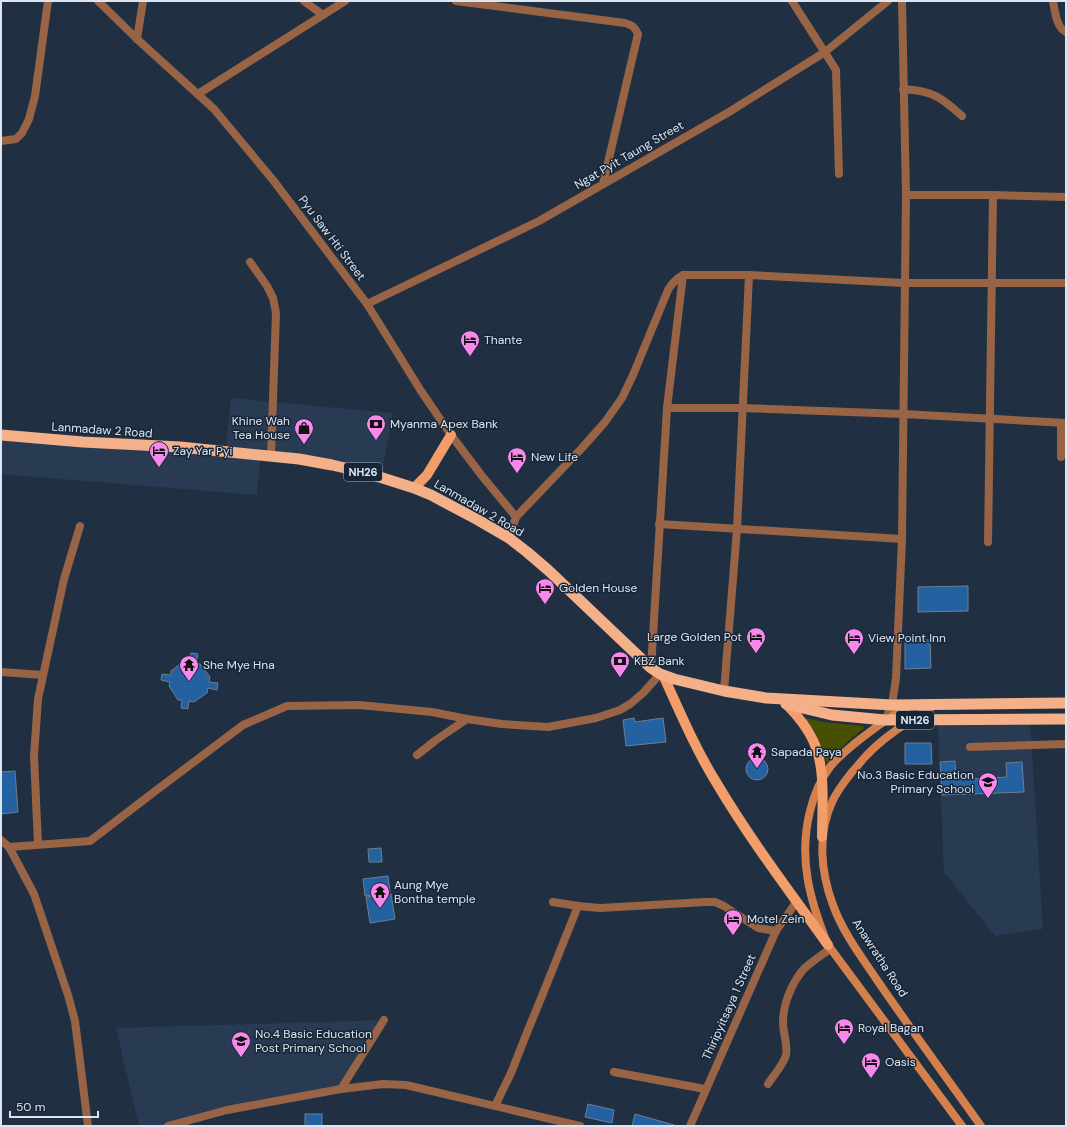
<svg xmlns="http://www.w3.org/2000/svg" width="1067" height="1127" font-family="'DM Sans',sans-serif">
<style>
.built{fill:#283b52}
.green{fill:#474f01}
.building{fill:#2461a1;stroke:#6c7e93}
.lines{fill:none;stroke-linecap:round;stroke-linejoin:round}
.minor{stroke:#986445;stroke-width:8}
.secondary{stroke:#d3804d;stroke-width:8}
.primary{stroke:#f39d6a;stroke-width:10}
.trunk{stroke:#f4b088;stroke-width:11}
.labels{text-anchor:middle;stroke-width:3;stroke-linejoin:round;paint-order:stroke}
.shield{fill:#172637;stroke:#a1acb9;stroke-width:1}
.shield-label{font-size:11px;font-weight:bold;fill:#dce5f1}
.street-label{font-size:12px;fill:#dce5f1;stroke:#172637}
.poi-label{font-size:12px;fill:#dce5f1;stroke:#172637;text-anchor:start}
</style>
<rect width="100%" height="100%" fill="#203042"/>
<g class="built">
<path d="M231,398L393,413L381,477L261,453L257,495L1,474V432L226,449Z"/>
<path d="M1030,719L1043,929L995,936L944,872L938,725Z"/>
<path d="M384,1020L341,1089L168,1126H139L116,1028Z"/>
</g>
<path class="green" d="M805,718L824,722L863,726L864,728C850,739 838,750 827,764L814,730Z"/>
<g class="building">
<path d="M968,586V611L918,612V587Z"/>
<path d="M905,640H930L931,668L905,669Z"/>
<path d="M191,653L198,654L196,663L200,664L210,677L209,682L218,683L217,690L208,688L207,693L194,702L189,701L188,709L181,708L182,700H178L169,686L170,682L161,680L162,674L171,675V671L184,661L189,662Z"/>
<path d="M634,718L635,722L663,718L666,742L626,746L623,720Z"/>
<path d="M905,743H931L932,764H905Z"/>
<circle cx="757" cy="769" r="11"/>
<path d="M955,761L956,780L1007,777L1006,763L1022,762L1024,792L942,795L940,762Z"/>
<path d="M15,771L18,812L1,814V772Z"/>
<path d="M381,848L382,862H369L368,849Z"/>
<path d="M388,876L390,892L365,896L363,879Z"/>
<path d="M391,894L395,919L370,923L366,897Z"/>
<path d="M588,1104L614,1110L612,1123L585,1117Z"/>
<rect x="305" y="1114" width="17" height="12"/>
<path d="M635,1114L674,1125V1126H632Z"/>
</g>
<g class="lines">
<g class="minor">
<path d="M98,1L137,39L214,109L273,180L367,304L421,391L451,435L482,476L516,517"/>
<path d="M304,1L323,15"/>
<path d="M456,1L625,23C632,25 635,27 638,34L603,184"/>
<path d="M792,1L836,70L839,174"/>
<path d="M1053,1C1055,11 1056,27 1066,32"/>
<path d="M137,39L143,1"/>
<path d="M903,89C933,91 941,97 962,116"/>
<path d="M198,94L345,1"/>
<path d="M1,141L16,139L22,133L29,119L35,96L48,1"/>
<path d="M906,195H993L1066,197"/>
<path d="M250,262L267,286L273,298L276,313L271,456"/>
<path d="M367,304L539,221L729,112L825,52L888,1"/>
<path d="M667,408H742L903,414L1066,423"/>
<path d="M1061,423V457"/>
<path d="M659,524L902,539"/>
<path d="M509,538L516,517L582,448L605,422L622,398L633,375L668,290C672,283 676,279 683,275"/>
<path d="M988,542L993,195"/>
<path d="M651,668L667,408L683,275H749L904,283H1066"/>
<path d="M1,672L43,675"/>
<path d="M724,691L737,529L749,275"/>
<path d="M885,720L892,705L896,678L902,539L906,195L902,1"/>
<path d="M970,747L1066,744"/>
<path d="M417,755L436,740L467,719"/>
<path d="M1,840L9,847L34,894L68,995L75,1021L88,1126"/>
<path d="M38,844L34,756L38,699L64,579L80,526"/>
<path d="M9,847L90,841L154,792L243,725L287,706L359,705L432,712L467,719L502,724L548,727L596,718L620,710L630,704L643,693L660,674"/>
<path d="M553,902L578,906L600,908L705,902H715L724,906L758,928L776,931"/>
<path d="M614,1072L705,1089"/>
<path d="M768,1084C773,1076 784,1064 786,1055C788,1045 783,1033 783,1022C783,1005 791,985 802,971C808,964 822,955 830,949"/>
<path d="M341,1089L384,1020"/>
<path d="M495,1106L511,1073L528,1030L542,996L578,906"/>
<path d="M168,1126L227,1110L341,1089L383,1084L406,1085L580,1126"/>
<path d="M690,1126L776,931L797,901"/>
</g>
<g class="secondary">
<path d="M936,704C912,720 885,735 866,756C861,761 857,767 852,772C844,782 837,791 832,802C817,835 821,873 833,905C843,933 863,959 879,983C912,1031 947,1078 981,1126"/>
<path d="M910,706C890,716 872,730 854,744C846,751 837,758 830,767C820,780 814,795 810,811C798,859 810,901 828,945L962,1126"/>
</g>
<g class="primary">
<path d="M414,488L427,475L451,435"/>
<path d="M663,675C680,712 695,748 716,782C749,838 790,892 828,945"/>
<path d="M787,705C801,719 813,735 818,754C825,779 822,811 822,837"/>
</g>
<g class="trunk">
<path d="M1,435L83,442L180,447L299,459L332,465L367,473L414,488L431,495L478,520L509,538L527,552L548,570L651,668L660,674L674,679L724,691L766,698L892,705L1066,703"/>
<path d="M786,704L832,715L885,720L1066,719"/>
</g>
</g>
<defs>
<g id="hotel-pin" transform="scale(1)"><path d="M0 17L-7.5 6A9.5 9.5 0 1 1 7.5 6Z" fill="#f888eb" stroke="#172637"/><path d="M-6-4.5h1.5V1H6V5H4.5V3h-9V5H-6ZM-4 0a1.8 1.8 0 1 1 3.6 0ZM.5 0V-2.5h3Q6-2.5 6 0Z" fill="#111"/></g>
<g id="bank-pin" transform="scale(1)"><path d="M0 17L-7.5 6A9.5 9.5 0 1 1 7.5 6Z" fill="#f888eb" stroke="#172637"/><path d="M-6-4H6V4H-6ZM0-2.3a2.3 2.3 0 1 0 0 4.6a2.3 2.3 0 1 0 0-4.6Z" fill="#111"/></g>
<g id="shop-pin" transform="scale(1)"><path d="M0 17L-7.5 6A9.5 9.5 0 1 1 7.5 6Z" fill="#f888eb" stroke="#172637"/><path d="M-5-2.5h2.3a2.7 3.5 0 0 1 5.4 0H5L5.5 6h-11ZM-1.5-2.5h3a1.5 2.3 0 0 0-3 0Z" fill="#111"/></g>
<g id="temple-pin" transform="scale(1)"><path d="M0 17L-7.5 6A9.5 9.5 0 1 1 7.5 6Z" fill="#f888eb" stroke="#172637"/><path d="M0-6L5-2H3V0L6.5 2.5H4V6H1.5V3h-3V6H-4V2.5H-6.5L-3 0V-2H-5Z" fill="#111"/></g>
<g id="school-pin" transform="scale(1)"><path d="M0 17L-7.5 6A9.5 9.5 0 1 1 7.5 6Z" fill="#f888eb" stroke="#172637"/><path d="M0-5L7-2L0 1L-7-2ZM-4 1L0 2.5L4 1V4Q0 6-4 4Z" fill="#111"/></g>
</defs>
<g fill-rule="evenodd">
<use href="#hotel-pin" x="470" y="340"/>
<use href="#bank-pin" x="376" y="424"/>
<use href="#shop-pin" x="304" y="428"/>
<use href="#hotel-pin" x="159" y="451"/>
<use href="#hotel-pin" x="517" y="457"/>
<use href="#hotel-pin" x="545" y="588"/>
<use href="#hotel-pin" x="756" y="637"/>
<use href="#hotel-pin" x="854" y="638"/>
<use href="#bank-pin" x="620" y="661"/>
<use href="#temple-pin" x="189" y="665"/>
<use href="#temple-pin" x="757" y="752"/>
<use href="#school-pin" x="988" y="782"/>
<use href="#temple-pin" x="380" y="892"/>
<use href="#hotel-pin" x="733" y="919"/>
<use href="#hotel-pin" x="844" y="1028"/>
<use href="#school-pin" x="241" y="1041"/>
<use href="#hotel-pin" x="871" y="1062"/>
</g>
<g class="labels">
<g class="shield">
<rect x="344" y="463" width="38" height="18" rx="3"/>
<rect x="896" y="711" width="38" height="18" rx="3"/>
</g>
<g class="shield-label">
<text x="363" y="476">NH26</text>
<text x="915" y="724">NH26</text>
</g>
<g class="street-label">
<text transform="translate(629 155) rotate(-30)" y="4">Ngat Pyit Taung Street</text>
<text transform="translate(332 238) rotate(53)" y="4">Pyu Saw Hti Street</text>
<text transform="translate(102 430) rotate(4)" y="4">Lanmadaw 2 Road</text>
<text transform="translate(479 508) rotate(30)" y="4">Lanmadaw 2 Road</text>
<text transform="translate(880 958) rotate(57)" y="4">Anawratha Road</text>
<text transform="translate(729 1007) rotate(-66)" y="4">Thiripyitsaya 1 Street</text>
</g>
<g class="poi-label">
<text x="484" y="344">Thante</text>
<text x="290" y="425" text-anchor="end">Khine Wah<tspan x="290" dy="14">Tea House</tspan></text>
<text x="390" y="428">Myanma Apex Bank</text>
<text x="173" y="455">Zay Yar Pyi</text>
<text x="531" y="461">New Life</text>
<text x="559" y="592">Golden House</text>
<text x="742" y="641" text-anchor="end">Large Golden Pot</text>
<text x="868" y="642">View Point Inn</text>
<text x="634" y="665">KBZ Bank</text>
<text x="203" y="669">She Mye Hna</text>
<text x="771" y="756">Sapada Paya</text>
<text x="974" y="779" text-anchor="end">No.3 Basic Education<tspan x="974" dy="14">Primary School</tspan></text>
<text x="394" y="889">Aung Mye<tspan x="394" dy="14">Bontha temple</tspan></text>
<text x="747" y="923">Motel Zein</text>
<text x="858" y="1032">Royal Bagan</text>
<text x="255" y="1038">No.4 Basic Education<tspan x="255" dy="14">Post Primary School</tspan></text>
<text x="885" y="1066">Oasis</text>
</g>
</g>
<rect width="1067" height="1127" fill="none" stroke="#dce5f1" stroke-width="4"/>
<path d="M10 1111v6h88v-6" fill="none" stroke="#dce5f1" stroke-width="2"/>
<text x="16" y="1111" font-size="12" fill="#dce5f1" stroke="#172637" stroke-width="3" paint-order="stroke">50 m</text>
</svg>
